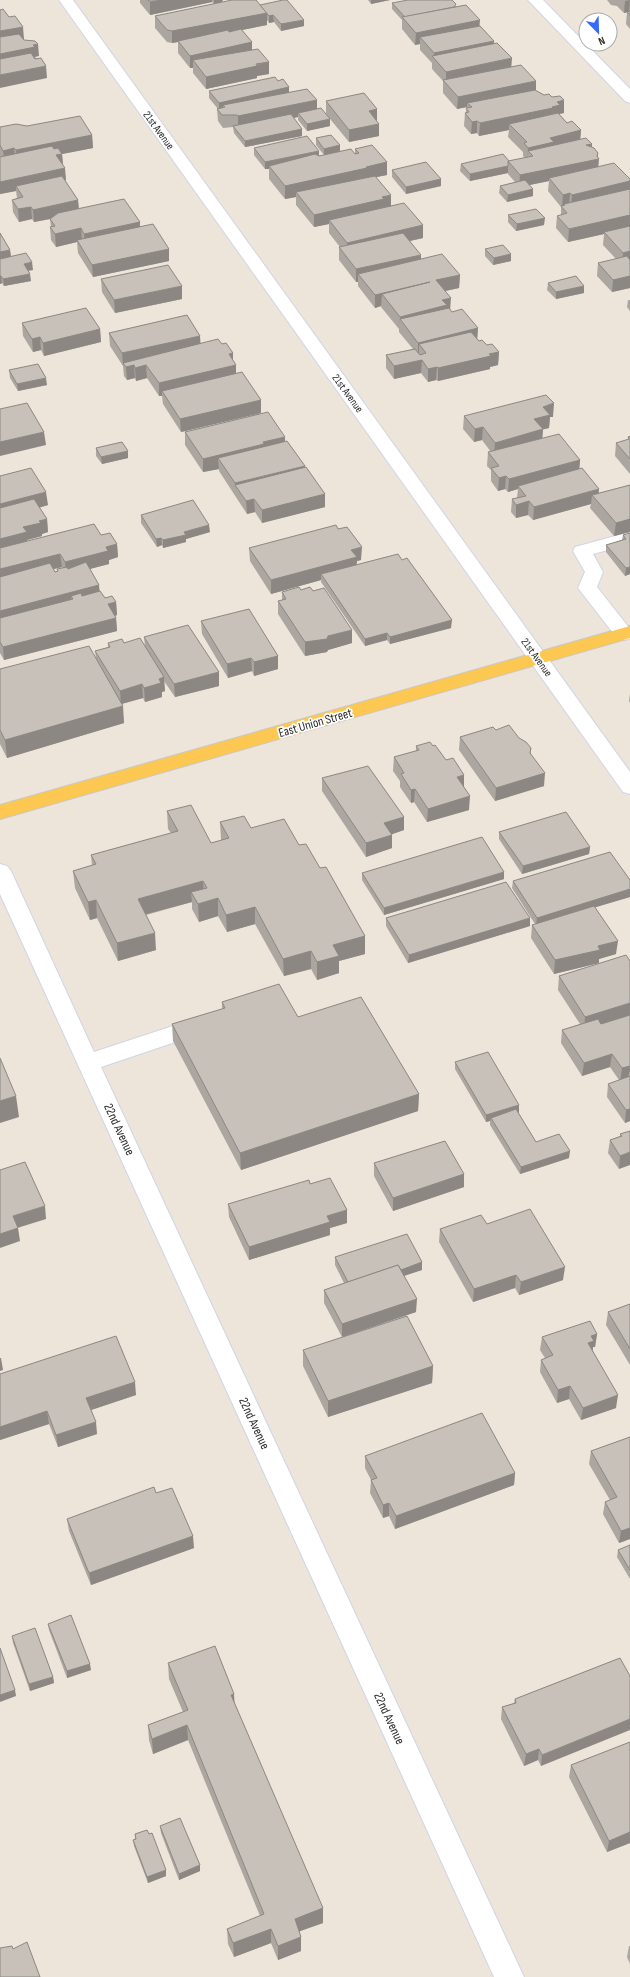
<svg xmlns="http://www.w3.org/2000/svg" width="630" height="1977" font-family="'Sofia Sans Condensed',sans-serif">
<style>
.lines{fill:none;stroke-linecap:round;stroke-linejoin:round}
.minor-casing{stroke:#d0d5e4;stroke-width:2}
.major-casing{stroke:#c8c8c8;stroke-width:2}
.minor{fill:#fff;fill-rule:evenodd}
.major{fill:#fcc851;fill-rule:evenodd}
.wall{fill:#aca6a0;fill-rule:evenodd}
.shaded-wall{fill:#8c8782}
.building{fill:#c8c1ba;stroke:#8c8782}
.labels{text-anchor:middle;stroke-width:3.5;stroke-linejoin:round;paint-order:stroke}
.far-street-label{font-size:11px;fill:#2a2a2a;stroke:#fff}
.street-label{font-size:13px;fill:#2a2a2a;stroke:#fff}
</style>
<rect width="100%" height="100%" fill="#ede4da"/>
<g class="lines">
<g class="minor-casing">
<g id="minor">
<path d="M59,0H73L630,772V794L623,792Z"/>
<path d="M528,0H543L630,89V103L625,101Z"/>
<path d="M630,532V544L593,554L603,572L597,587L630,629V639L624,640L617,638L578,588L585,572L573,551L575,547Z"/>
<path d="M0,864L7,866L11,871L94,1052L200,1017L208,1019L211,1025L208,1031L101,1067L524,1977H494L0,894Z"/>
</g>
</g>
<g class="major-casing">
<path id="major" d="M630,626V638L0,819V805Z"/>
</g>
<use href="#minor" class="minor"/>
<use href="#major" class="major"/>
</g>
<g class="wall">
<path d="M140,0H223L221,2L260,5L304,26L281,31L274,22L269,23L267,20V25L242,30L252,42V50L269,62V74L257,76V78L206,89L193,73V68H190L178,53V42L172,43L167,42L155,28V16L214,4L212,2L150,15L140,3Z"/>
<path d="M368,0H390L371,4Z"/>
<path d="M607,0H630V29L626,24L627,12L624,13L617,6L611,5Z"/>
<path d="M392,3L456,6L480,26L494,41V44L511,67L536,81V91L544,95L564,100V113L559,114L567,123L581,130L580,139L592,144L591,147L598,153V167L630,179V288L612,292L597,276L598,263L616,259L603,245L604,234L568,242L556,228L557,216L561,215V207L548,191L549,181L530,185L533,196L507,202L499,193L500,186L515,182L508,174V173L470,181L460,171L461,164L509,161L525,158L523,156V152L508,137L509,130L479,136L477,133L471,134L464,126L465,113H466V108H467V107L457,109L443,93V81L432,69V63L420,50V44L415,45L402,29V20L392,9Z"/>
<path d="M278,81L289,87V92L317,109L330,126L307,131L298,120V117L293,118L302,129V136L245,147L234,133L233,127L223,128L218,121L217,109H218L209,98V91Z"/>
<path d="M326,101L377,109V121L379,136L349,142L326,114Z"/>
<path d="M27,126L92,135L93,148L62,154L63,164L66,180L65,181L78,200L79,209L140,222V227L169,261L93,277L78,253L77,242L56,247L51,240L50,227H51L50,219H51L34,222L32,219L19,222L13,212L12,200L17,198L16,191L0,194V157H1L0,156V127Z"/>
<path d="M316,138L340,145V151L355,154V149L387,162V175L376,177L391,206L423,238L410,241L421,259L460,275L459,288L445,291L450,310L452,312L478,328L477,339L479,341L499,352L498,365L490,367V369L438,381L436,380L428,382L421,373L394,379L386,368V355L413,349L399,332V329L381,307V306L375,308L358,286V282H356L339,260V247H340L329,233V224L314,227L296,205V197L285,199L269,179V169H265L254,155V148L319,156L324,155L316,145Z"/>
<path d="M392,170L441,179V186L406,194L392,177Z"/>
<path d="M508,215L544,225L516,231L508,222Z"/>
<path d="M0,233L10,250L11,257L33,270L28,271L31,281L4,286L2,283L0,284Z"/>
<path d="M485,249L511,254V261L493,265L485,256Z"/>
<path d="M101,279L182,299L115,313L102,292Z"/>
<path d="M548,283L584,293L556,299L547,290Z"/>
<path d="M628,300H630V311L627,307Z"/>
<path d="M22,323L100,329L101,342L44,356L41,350L33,352L23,336Z"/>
<path d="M109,333L201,344L233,360L236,373L261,400V413L181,432L163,404L162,396H159L147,378L136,381L135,378L127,380L124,376L123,366L110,346Z"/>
<path d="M9,370L47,385L18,391L10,378Z"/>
<path d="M464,416L553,417H550L549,428L543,429L542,438L580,460L579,469L599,493L630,485V532L614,536L590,508L591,504L533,520L528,515L516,518L511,512L512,499L517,498L518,489L508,492L505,489L498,491L491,481V470L487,466L488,452H491L482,440L474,442L463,429Z"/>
<path d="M185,432L285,437V442L305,466V468L325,494V507L262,523L255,512L247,514L219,471V469L203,472L185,445Z"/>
<path d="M630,436V474L615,456L616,443L628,440V437Z"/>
<path d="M96,448L128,458L102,464L96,456Z"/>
<path d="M0,476L48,505L39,508L47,519L48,532L42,534V536L27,540V541L101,535L117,544L118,557L109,560V564L90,569L100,591L105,598L116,602L117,615L115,616L116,618L117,631L4,660L0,653ZM62,567V568L57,569V571L55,572L53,569Z"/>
<path d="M141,515L210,532L186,539V542L163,548L162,545L157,547L141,523Z"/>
<path d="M630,533V574L625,576L606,552V545L622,540L623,535Z"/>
<path d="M249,548L361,560L357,561L356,565L451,628L390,644L387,640L365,646L321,582V580L271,594L250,561Z"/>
<path d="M301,590L352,643L328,650L327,652L305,656L278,614V601L282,600V592Z"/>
<path d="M201,621L278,656V669L254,676L252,671L228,678L202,634Z"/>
<path d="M144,637L219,686L175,697L164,681L165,691L162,692V697L145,702L143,698L122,704L124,723L7,758L0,744V669L96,658L95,651L108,647V643H124L145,647Z"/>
<path d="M630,693V703L629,701Z"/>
<path d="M496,730L519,738L531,748V754L544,786L495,801L459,750L460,737Z"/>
<path d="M416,746L464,787L469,810L427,822L414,802L411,803L400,787V781L393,771L394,757L416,751Z"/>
<path d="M322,778L404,817V830L392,834V848L366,857L322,791Z"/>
<path d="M167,811L211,843L221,841V839L220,822L251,828L299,845L320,868L365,936V954L339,961V973L317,980L311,969L284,976L255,924L227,932L218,916L199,922L192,909V902L146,915L156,950L118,961L97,918L90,920L75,888L73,871L92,865L91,855L171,833L168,829Z"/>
<path d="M499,832L590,847L589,854L522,874L499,839Z"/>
<path d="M362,873L504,879L384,915L362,880Z"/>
<path d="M630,880V897L595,907L616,954L599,959V963L554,974L531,938L532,925L535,924L512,888L513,881Z"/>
<path d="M386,918H530V926L408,963L386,926Z"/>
<path d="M630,961V1121L625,1123L607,1097L608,1084L619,1080L610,1067L582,1076L561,1043L562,1030L580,1024L558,990L559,976Z"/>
<path d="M222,1002L298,1017L419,1094L418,1111L241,1170L173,1041L172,1024L222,1009Z"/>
<path d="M455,1062L519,1105L518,1113L536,1142L569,1158L520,1174L490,1125V1121L486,1122L455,1069Z"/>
<path d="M630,1131L619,1169L608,1153L610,1140L620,1136V1134Z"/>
<path d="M374,1163L464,1174V1187L393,1211L374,1176Z"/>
<path d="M310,1184L347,1210V1223L330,1228V1235L249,1260L229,1217L228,1204Z"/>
<path d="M487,1224L563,1280L519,1295L515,1288L473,1302L439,1242L440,1229Z"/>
<path d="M335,1257L422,1270L404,1275L416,1312L342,1337L324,1303V1290L344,1283L335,1265Z"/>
<path d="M630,1304V1365L606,1325L608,1312Z"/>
<path d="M597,1334L595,1347H593V1351L616,1408L581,1420L569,1399L557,1403L540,1372L541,1360L545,1358L540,1350L542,1337Z"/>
<path d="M303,1350L433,1366L432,1383L328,1417L303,1366Z"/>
<path d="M0,1374L136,1395L91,1410L97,1434L58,1447L49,1424L0,1440Z"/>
<path d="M630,1437V1539L619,1543L603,1514L605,1502L610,1500L589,1464L591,1451Z"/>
<path d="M365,1456L515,1473L514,1485L395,1529L389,1516L383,1518L370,1493L371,1480L365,1468Z"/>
<path d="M67,1519L194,1548L91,1585L69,1531Z"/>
<path d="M630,1545V1579L617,1557L618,1550Z"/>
<path d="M48,1624L91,1670L67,1678L49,1630Z"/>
<path d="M12,1636L53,1677L54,1683L30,1691L13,1643Z"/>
<path d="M620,1658L541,1766L538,1760L524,1766L501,1719L502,1707L514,1703L515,1699Z"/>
<path d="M168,1663L235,1704L323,1923L299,1931L301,1951L278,1960L271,1943L234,1957L228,1944L227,1929L260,1916L188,1740L153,1754L149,1740L148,1725L183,1712L169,1679Z"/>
<path d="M630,1742V1843L607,1852L569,1777L571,1765Z"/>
<path d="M160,1826L200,1871L179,1880L161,1833Z"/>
<path d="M135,1834L166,1876L148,1883L134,1846L133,1840L135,1839Z"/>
<path d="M629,1946H630V1964L627,1957Z"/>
</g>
<g class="shaded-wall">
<path d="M162,0H212V2L150,15V2Z"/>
<path d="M214,0H223L221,3L214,4Z"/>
<path d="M371,0H390L371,4Z"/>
<path d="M630,0L629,12L624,13L625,1Z"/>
<path d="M267,13V25L179,42L178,41V42L172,43V31Z"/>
<path d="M273,15L274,22L269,23V16Z"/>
<path d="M304,20V26L281,31V24Z"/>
<path d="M480,20L479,32L420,37V44L415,45L416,33Z"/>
<path d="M23,27L24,39L0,44V31Z"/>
<path d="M494,41L493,53L434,58V53Z"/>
<path d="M252,42V55L193,60V68H190V56Z"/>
<path d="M38,44L39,56L35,57L36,59L0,66V54Z"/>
<path d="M512,58L511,71L446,84V72Z"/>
<path d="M269,62V74L257,76V78L206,89V77Z"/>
<path d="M46,66L47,78L0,88V75Z"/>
<path d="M536,81V93L467,103V107L457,109L458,97Z"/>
<path d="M289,87V93L225,107L223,105V109L219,110V103Z"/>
<path d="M317,100V113H298V117L238,129V116Z"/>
<path d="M564,100V113L509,124V130L479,136L480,123L552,107L557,102Z"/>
<path d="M377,109V122L369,111Z"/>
<path d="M330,119V126L307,131V124Z"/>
<path d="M477,121V133L471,134L472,122Z"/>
<path d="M379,124V136L349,142V130Z"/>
<path d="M302,129V136L245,147V141Z"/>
<path d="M581,130L580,143L533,156L528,151L527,160L528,148L550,138Z"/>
<path d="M92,135L93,148L62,154L63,166L17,163L16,150Z"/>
<path d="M592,144L591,156L586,145Z"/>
<path d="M340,145V152L324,156V149Z"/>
<path d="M14,148L16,161L5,163L3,151Z"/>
<path d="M319,151V158L269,166V169H265V162Z"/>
<path d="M598,153V159H599L598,171L549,178V181L519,187L520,175L597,156Z"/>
<path d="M387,162V175L367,179L296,192V197L285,199V186Z"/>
<path d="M508,166V173L470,181V174Z"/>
<path d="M65,168L66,180L19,190L16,186V191L0,194V182Z"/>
<path d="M441,179V186L406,194V187Z"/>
<path d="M630,181V194L571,208L572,195Z"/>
<path d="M533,189V196L507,202L508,195Z"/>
<path d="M570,193L569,206L565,205L564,204L563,207L562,208L563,195Z"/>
<path d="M391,195V208L329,220V224L314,227V215Z"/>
<path d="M78,200L79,213L34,222L33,210Z"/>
<path d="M31,207L32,219L19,222L18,209Z"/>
<path d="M630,215V228L604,232V234L568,242L569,229Z"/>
<path d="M545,218L544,225L516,231L517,224Z"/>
<path d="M140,222V235L85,246L84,234Z"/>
<path d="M423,225V238L347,255V243Z"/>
<path d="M81,228L82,241L77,240V242L56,247L55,234Z"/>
<path d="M169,249V261L93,277L92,265Z"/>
<path d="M10,250L11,257L0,260V252Z"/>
<path d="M630,251V260L622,266L623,253Z"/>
<path d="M511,254V261L493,265L494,258Z"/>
<path d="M421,255V267L358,274V282H356V269Z"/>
<path d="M32,262L33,270L25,271L24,264Z"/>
<path d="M30,274L31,281L4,286L3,279Z"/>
<path d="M460,275L459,288L436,293V280Z"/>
<path d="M0,276H1L2,283L0,284Z"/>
<path d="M630,276V288L612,292L613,280Z"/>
<path d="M430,282L382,294L381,306L375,308V295Z"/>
<path d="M182,286V299L115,313L114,300Z"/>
<path d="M584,286V293L556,299V292Z"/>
<path d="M451,298L450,311L400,319L399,329L400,317L442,300Z"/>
<path d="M478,328L477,341L419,344V355L418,356V343Z"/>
<path d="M100,329L101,342L44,356L43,343Z"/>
<path d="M200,336L201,349L123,363V366L122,353Z"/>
<path d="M40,337L41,350L33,352L32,339Z"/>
<path d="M499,352L498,365L490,367V369L438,381V368L489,354Z"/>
<path d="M233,353V365H236V378L162,391V396H159V383L229,354Z"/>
<path d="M422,360L421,373L394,379V366Z"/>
<path d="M134,365L135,378L127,380L126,367Z"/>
<path d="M146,365L147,378L136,381L135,368Z"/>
<path d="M437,367L436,380L428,382V369Z"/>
<path d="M46,378L47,385L18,391L17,384Z"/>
<path d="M261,400V413L181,432L180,419Z"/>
<path d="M554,403L553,417H550L549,428L533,432L534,419L543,407Z"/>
<path d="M483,427L482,440L474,442L475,429Z"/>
<path d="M543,429L542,443L494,456L495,443Z"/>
<path d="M44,432L46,445L0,456V442Z"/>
<path d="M285,437V450L218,458L219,469L203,472V459L263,442Z"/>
<path d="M128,451V458L102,464L101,457Z"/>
<path d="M580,460L579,473L518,486V489L508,492L509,479Z"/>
<path d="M305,466V480L235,485V483Z"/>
<path d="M506,476L505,489L498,491L499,478Z"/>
<path d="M599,489L598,502L592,495L591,504L533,520L534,507Z"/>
<path d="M46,492L48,505L0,518V504Z"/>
<path d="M325,494V507L262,523V510Z"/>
<path d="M254,499L255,512L247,514L246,501Z"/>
<path d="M529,501L528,515L516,518V505Z"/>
<path d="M47,519L48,532L42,534V536L27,540L28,545L0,553V539L23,527L39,521Z"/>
<path d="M630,519V532L614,536L616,523Z"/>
<path d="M209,525L210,532L186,539V542L163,548V540L184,532Z"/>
<path d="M161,538L162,545L157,547L156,539Z"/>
<path d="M117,544L118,557L109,560V564L66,575L65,562L106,547Z"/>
<path d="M362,547L361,560L357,561L356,571L321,574V580L271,594V580L351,550Z"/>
<path d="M60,554L62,567L0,583V569Z"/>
<path d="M630,567V574L625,576L626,568Z"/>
<path d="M99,585L100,598L73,599L71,596L72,606L0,625V611Z"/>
<path d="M116,602L117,615L109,618L108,604Z"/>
<path d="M116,618L117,631L4,660L3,647Z"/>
<path d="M452,620L451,628L390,644V637Z"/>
<path d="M352,630V643L328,650L327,652L305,656V642Z"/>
<path d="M387,633V640L365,646V639Z"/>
<path d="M278,656V669L254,676V662Z"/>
<path d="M251,658L252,671L228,678L227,664Z"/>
<path d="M219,672V686L175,697L174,684Z"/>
<path d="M164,677L165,691L162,692V697L145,702L144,688L159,679Z"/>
<path d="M142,684L143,698L121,704L120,691Z"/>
<path d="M123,706L124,723L7,758L5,740Z"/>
<path d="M545,773L544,786L495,801L496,788Z"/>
<path d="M464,775V788L457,777Z"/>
<path d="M415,789L414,802L411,803V790Z"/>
<path d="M470,796L469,810L427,822L428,809Z"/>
<path d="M404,817V830L384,837V823Z"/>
<path d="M392,835V848L366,857V843Z"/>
<path d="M590,847L589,854L522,874L523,866Z"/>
<path d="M504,872V879L384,915V908Z"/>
<path d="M203,881L204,898L191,892L192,902L139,916L138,899Z"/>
<path d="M630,889V897L536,925L537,918Z"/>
<path d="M218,898V916L199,922L198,904Z"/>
<path d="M96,900L97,918L90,920L88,902Z"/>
<path d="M255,907V924L227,932L226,915Z"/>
<path d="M530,918V926L408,963L409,955Z"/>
<path d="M155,933L156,950L118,961L117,943Z"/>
<path d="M365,936V954L339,961V973L317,980V962L333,945Z"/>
<path d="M618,941L616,954L599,959V963L554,974L555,960L598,946Z"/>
<path d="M311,951V969L284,976L283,959Z"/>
<path d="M630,1003V1015L584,1030L585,1017Z"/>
<path d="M612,1054L610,1067L582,1076L584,1063Z"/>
<path d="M630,1066V1073L629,1072L628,1079L620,1082L622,1068Z"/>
<path d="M419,1094L418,1111L241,1170L240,1153Z"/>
<path d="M16,1096L19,1117L0,1123V1101Z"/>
<path d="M519,1105V1113L492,1120L491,1118L490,1121L486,1122V1115Z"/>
<path d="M630,1109V1121L625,1123L626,1110Z"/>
<path d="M570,1151L569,1158L520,1174L521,1167Z"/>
<path d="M630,1152V1165L619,1169L620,1156Z"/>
<path d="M464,1174V1187L393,1211V1198Z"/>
<path d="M45,1206L46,1219L14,1229L13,1216Z"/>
<path d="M347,1210V1223L330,1228V1235L249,1260V1247L327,1216Z"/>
<path d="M18,1228L20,1241L0,1248V1234Z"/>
<path d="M422,1262V1270L350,1294V1286Z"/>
<path d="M565,1267L563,1280L519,1295L521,1282Z"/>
<path d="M516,1275L515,1288L473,1302L474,1289Z"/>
<path d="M417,1299L416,1312L342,1337V1324Z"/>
<path d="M597,1334L595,1347H593L592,1354L588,1343L591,1336Z"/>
<path d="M0,1358H1L3,1370L0,1371Z"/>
<path d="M433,1366L432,1383L328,1417V1401Z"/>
<path d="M135,1382L136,1395L88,1411L86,1398Z"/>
<path d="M570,1386L569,1399L557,1403L558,1390Z"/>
<path d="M618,1395L616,1408L581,1420L583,1408Z"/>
<path d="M47,1411L49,1424L0,1440V1427Z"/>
<path d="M96,1422L97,1434L58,1447L56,1435Z"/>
<path d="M515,1473L514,1485L395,1529L396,1516Z"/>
<path d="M389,1503V1516L383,1518V1505Z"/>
<path d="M630,1528V1539L619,1543L621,1531Z"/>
<path d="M193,1536L194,1548L91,1585L89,1573Z"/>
<path d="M90,1664L91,1670L67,1678V1671Z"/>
<path d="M53,1677L54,1683L30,1691L29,1684Z"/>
<path d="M15,1690L16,1696L0,1702V1695Z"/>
<path d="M234,1694L235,1709L231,1695Z"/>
<path d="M630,1719V1730L541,1766L542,1755Z"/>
<path d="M187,1725L188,1740L153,1754L152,1739Z"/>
<path d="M539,1749L538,1760L524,1766L526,1754Z"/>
<path d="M630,1832V1843L607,1852L609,1841Z"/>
<path d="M200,1865V1871L179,1880V1874Z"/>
<path d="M166,1870V1876L148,1883L147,1877Z"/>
<path d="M323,1908V1923L295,1933V1919Z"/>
<path d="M271,1929V1943L234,1957L233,1943Z"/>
<path d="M301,1937V1951L278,1960V1946Z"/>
</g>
<g class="building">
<path d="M148,0H162L150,2Z"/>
<path d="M232,0H256L267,13L172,31L167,30L155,16Z"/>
<path d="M283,0H287L304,20L281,24L273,15L269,16L260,5Z"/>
<path d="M408,0H452L456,4L454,7L405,17L392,3Z"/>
<path d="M466,5L480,20L416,33L402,17Z"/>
<path d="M3,9L9,17L15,16L23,27L0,31V10Z"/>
<path d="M630,11V15L627,12Z"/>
<path d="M480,26L494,41L434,53L420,37Z"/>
<path d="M241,29L252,42L190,56L178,41L228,30L229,32Z"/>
<path d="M19,34L24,40L35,41L38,44L33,45L35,47L0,54V37Z"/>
<path d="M497,43L512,58L446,72L432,56Z"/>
<path d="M258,49L269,62L256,64L257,66L206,77L193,60Z"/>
<path d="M31,53L35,59L41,58L46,66L0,75V59Z"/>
<path d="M521,65L536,81L458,97L443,80Z"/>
<path d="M275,77L278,81L283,79L289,87L219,103L209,91Z"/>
<path d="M307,89L317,100L238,116L237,115H222L217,109L225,107L223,105Z"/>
<path d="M535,90L544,95L549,94L552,97L560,96L564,100L557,102L560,105L552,107L553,108L480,123L477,121L472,122L465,113L469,112L466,108L472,107L467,103Z"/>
<path d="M364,93L377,109L369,111L379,124L349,130L326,101Z"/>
<path d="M321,108L330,119L307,124L298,113Z"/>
<path d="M558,113L567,123L572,121L581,130L550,138L554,142L528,148L524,143L527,142L509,124Z"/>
<path d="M291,114L302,129L245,141L233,126Z"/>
<path d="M80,116L92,135L16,150L14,148L3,151L0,145V127L16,124L27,126Z"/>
<path d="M331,135L340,145L324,149L316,138Z"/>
<path d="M307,136L319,151L265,162L254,148Z"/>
<path d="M586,138L592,144L586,145L594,148L598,153L597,156L599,159L520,175L508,161L533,156L528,151Z"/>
<path d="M372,145L387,162L366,167L367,168L285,186L269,166L315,154L319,156L351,149L355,154L359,153L355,149Z"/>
<path d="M52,146L54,149L58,148L62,154L56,155L65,168L0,182V157Z"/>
<path d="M503,154L509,161H508V166L470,174L461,164Z"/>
<path d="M426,162L441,179L406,187L392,170Z"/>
<path d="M614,163L630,179V181L572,195L570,193L563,195L549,178Z"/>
<path d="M62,176L78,200L33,210L31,207L18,209L12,200L23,197L16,186Z"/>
<path d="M375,176L391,195L382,197L384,199L314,215L296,192Z"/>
<path d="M525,180L533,189L508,195L500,186Z"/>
<path d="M630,189V215L569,229L557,216L567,213L561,206L565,205L564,204Z"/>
<path d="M124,199L140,222L84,234L81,228L55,234L50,227L55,226L50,219L58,213Z"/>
<path d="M404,203L423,225L347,243L329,220Z"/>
<path d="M536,209L545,218L517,224L508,215Z"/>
<path d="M153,224L169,249L92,265L77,240Z"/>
<path d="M630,226V251L623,253L604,232Z"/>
<path d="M0,233L10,250L0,252Z"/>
<path d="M403,233L421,255L356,269L339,247Z"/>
<path d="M503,245L511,254L494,258L485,249Z"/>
<path d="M26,253L32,262L24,264L30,274L3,279L1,276H0V259Z"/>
<path d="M442,254L460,275L436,280L451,298L442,300L447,305L400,317L382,294L430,282L375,295L358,274Z"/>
<path d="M627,256L630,260V276L613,280L598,263Z"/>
<path d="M168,265L182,286L114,300L101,279Z"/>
<path d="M576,276L584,286L556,292L548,283Z"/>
<path d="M86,308L100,329L43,343L40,337L32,339L22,323Z"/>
<path d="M449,308L452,312L462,309L478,328L418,343L400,319Z"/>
<path d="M187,315L200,336L122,353L109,333Z"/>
<path d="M471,332L479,341L482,340L487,345L492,344L499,352L489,354L491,356L438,368L437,367L428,369L422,360L394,366L386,355L415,349L420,355L426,353L419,344Z"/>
<path d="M218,339L222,344L226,343L233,353L229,354L236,365L159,383L146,365L135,368L134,365L126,367L123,363Z"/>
<path d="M38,364L46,378L17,384L9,370Z"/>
<path d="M242,372L261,400L180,419L162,391Z"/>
<path d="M546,395L554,403L543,407L550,415L534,419L543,429L495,443L483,427L475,429L464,416Z"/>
<path d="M27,403L44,432L0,442V409Z"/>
<path d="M268,412L285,437L263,442L264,444L203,459L185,432Z"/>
<path d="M559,434L580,460L509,479L506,476L499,478L491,468L499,466L488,452Z"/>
<path d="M630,436V459L616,443L629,439L628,437Z"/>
<path d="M287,441L305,466L235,483L218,458Z"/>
<path d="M122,442L128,451L101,457L96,448Z"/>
<path d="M306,467L325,494L262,510L254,499L246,501L235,485Z"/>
<path d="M31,468L46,492L0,504V476Z"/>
<path d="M582,468L599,489L534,507L529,501L516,505L512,499L526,496L518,486Z"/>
<path d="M630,485V519L616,523L592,495Z"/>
<path d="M34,499L47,519L39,521L41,523L23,527L27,532L0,539V508Z"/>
<path d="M193,500L209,525L184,532L186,535L163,540L161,538L156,539L141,515Z"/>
<path d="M94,524L101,535L110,533L117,544L106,547L108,551L65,562L60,554L0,569V548Z"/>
<path d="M336,525L338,529L347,527L362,547L351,550L357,557L271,580L249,548Z"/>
<path d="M630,533V567L626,568L606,545L626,539L623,535Z"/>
<path d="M398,554L402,560L407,558L452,620L390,637L387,633L365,639L321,574Z"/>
<path d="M86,562L99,585L0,611V577L50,563L55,572L58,571L57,569L67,567L68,569Z"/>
<path d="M299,587L301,590L310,587L313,591L324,588L352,630L328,636L327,639L305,642L278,601L286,599L282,592Z"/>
<path d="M100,591L105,598L112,596L116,602L108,604L116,618L3,647L0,642V618L73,599L71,596L81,593L82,596Z"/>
<path d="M249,609L278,656L254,662L251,658L227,664L201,621Z"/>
<path d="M188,625L219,672L174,684L144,637Z"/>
<path d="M140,638L164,677L159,679L161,683L144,688L142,684L120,691L95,651L110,647L108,643L122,639L124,643Z"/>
<path d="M89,646L123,706L5,740L0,730V669Z"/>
<path d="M509,725L519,738L526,742L531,748L530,753L545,773L496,788L460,737L493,727L496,730Z"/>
<path d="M430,742L433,746L435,745L446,760L453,758L464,775L457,777L470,796L428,809L415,789L411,790L401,774L404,773L394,757L419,750L416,746Z"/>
<path d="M368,766L404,817L384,823L392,835L366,843L322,778Z"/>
<path d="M191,805L211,843L229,838L220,822L244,816L251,828L284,819L299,845L306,844L320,868L326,867L365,936L333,945L339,956L317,962L311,951L283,959L255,907L226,915L218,898L198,904L191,892L207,888L203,881L138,899L155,933L117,943L96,900L88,902L73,871L96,864L91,855L178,831L167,811Z"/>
<path d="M566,812L590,847L523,866L499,832Z"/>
<path d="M482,837L504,872L384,908L362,873Z"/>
<path d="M610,852L630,880V889L537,918L513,881Z"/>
<path d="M506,882L530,918L409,955L386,918Z"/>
<path d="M594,906L618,941L598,946L600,950L555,960L532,925Z"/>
<path d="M626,955L630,961V1003L585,1017L559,976Z"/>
<path d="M279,984L298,1017L361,997L419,1094L240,1153L172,1024L225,1008L222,1002Z"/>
<path d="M630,1015V1066L622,1068L612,1054L584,1063L562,1030L598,1019L601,1024Z"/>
<path d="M488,1052L519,1105L486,1115L455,1062Z"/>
<path d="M0,1058L16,1096L0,1101Z"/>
<path d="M630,1076V1109L626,1110L608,1084Z"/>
<path d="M516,1109L536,1142L559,1134L570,1151L521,1167L491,1118Z"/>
<path d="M630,1131V1152L620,1156L610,1140L622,1136L620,1134Z"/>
<path d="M445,1141L464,1174L393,1198L374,1163Z"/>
<path d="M25,1162L45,1206L13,1216L18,1228L0,1234V1170Z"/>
<path d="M330,1178L347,1210L327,1216L330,1222L249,1247L228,1204L309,1180L310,1184Z"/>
<path d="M530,1209L565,1267L521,1282L516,1275L474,1289L440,1229L481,1215L487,1224Z"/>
<path d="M407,1234L422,1262L401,1270L398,1265L348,1282L335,1257Z"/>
<path d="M398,1265L417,1299L342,1324L324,1290Z"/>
<path d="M630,1304V1349L608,1312Z"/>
<path d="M407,1316L433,1366L328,1401L303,1350Z"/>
<path d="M590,1321L597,1334L591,1336L594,1341L588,1343L618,1395L583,1408L570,1386L558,1390L541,1360L553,1355L542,1337Z"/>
<path d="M116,1336L135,1382L86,1398L96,1422L56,1435L47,1411L0,1427V1374Z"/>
<path d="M482,1413L515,1473L396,1516L389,1503L383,1505L371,1480L377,1478L365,1456Z"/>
<path d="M630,1437V1528L621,1531L605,1502L617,1497L591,1451Z"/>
<path d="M154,1487L156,1493L172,1488L193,1536L89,1573L67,1519Z"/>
<path d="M630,1545V1570L618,1550Z"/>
<path d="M71,1615L90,1664L67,1671L48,1624Z"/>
<path d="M35,1628L53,1677L29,1684L12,1636Z"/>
<path d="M215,1646L234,1694L231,1695L323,1908L295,1919L301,1937L278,1946L271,1929L233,1943L227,1929L264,1914L187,1725L152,1739L148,1725L188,1710L168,1663Z"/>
<path d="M0,1648L15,1690L0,1695Z"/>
<path d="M620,1658L630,1676V1719L542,1755L539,1749L526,1754L502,1707L516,1703L515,1699Z"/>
<path d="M630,1742V1832L609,1841L571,1765Z"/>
<path d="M180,1818L200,1865L179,1874L160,1826Z"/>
<path d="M147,1830L149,1834L152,1833L166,1870L147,1877L133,1840L136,1839L135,1834Z"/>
<path d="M27,1942L40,1977H0V1948L12,1946L13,1949Z"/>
</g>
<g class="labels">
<g class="far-street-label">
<text transform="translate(159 130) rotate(54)" y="4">21st Avenue</text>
<text transform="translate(348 393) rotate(54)" y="4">21st Avenue</text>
<text transform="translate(537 657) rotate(54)" y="4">21st Avenue</text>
</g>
<g class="street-label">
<text transform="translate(315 722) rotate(-16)" y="5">East Union Street</text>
<text transform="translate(120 1129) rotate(65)" y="5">22nd Avenue</text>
<text transform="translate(255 1423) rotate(65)" y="5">22nd Avenue</text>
<text transform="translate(390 1718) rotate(65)" y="5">22nd Avenue</text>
</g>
</g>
<g transform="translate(598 32) rotate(157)"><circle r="19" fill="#ffffff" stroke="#aaaaaa"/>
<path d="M0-3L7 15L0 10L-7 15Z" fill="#3669ff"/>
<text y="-6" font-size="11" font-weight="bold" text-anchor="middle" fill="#2a2a2a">N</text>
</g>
</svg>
